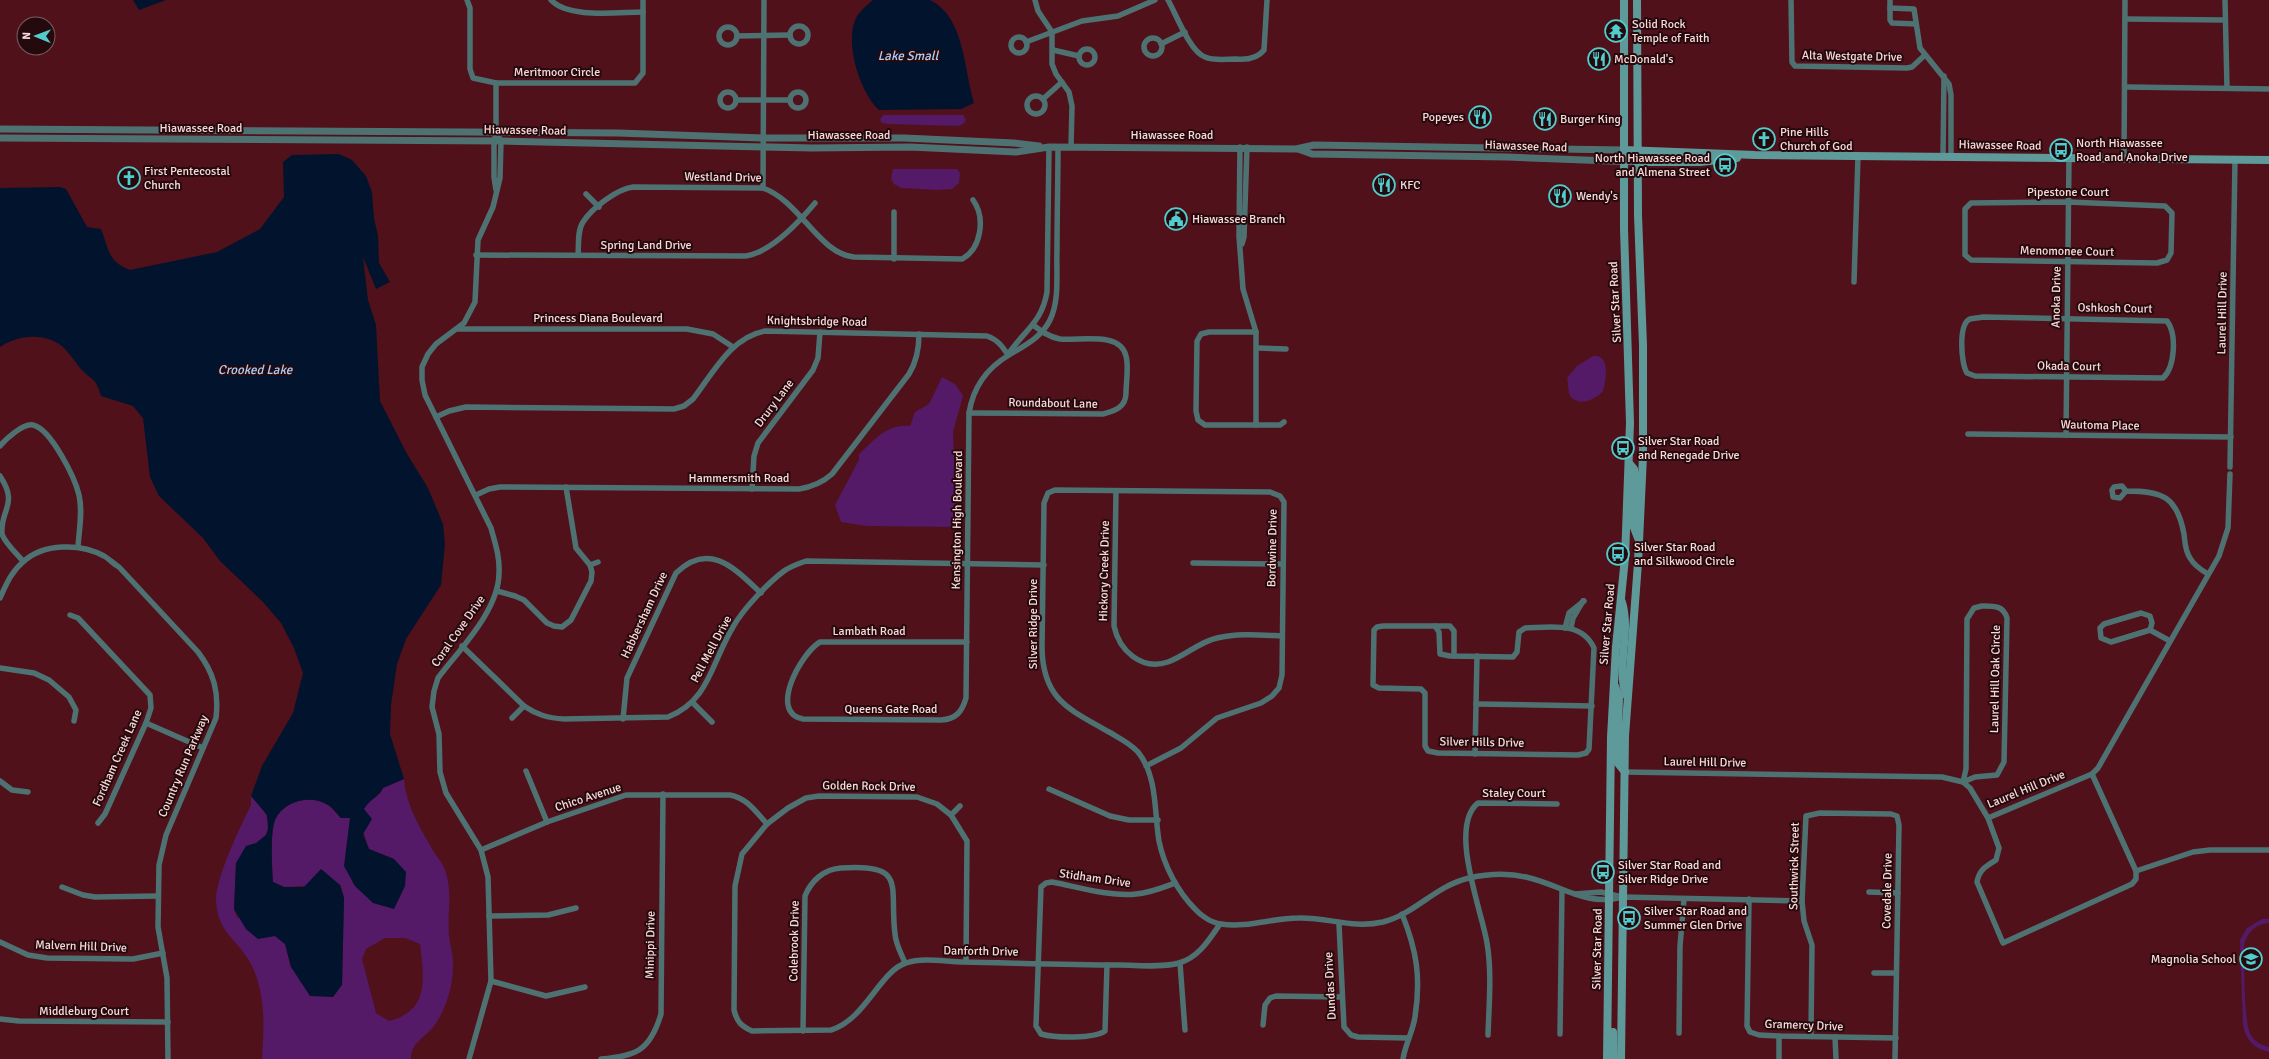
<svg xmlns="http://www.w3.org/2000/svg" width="2269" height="1059" font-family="Signika,sans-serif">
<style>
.green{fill:#541967;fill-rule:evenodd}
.water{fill:#02132d}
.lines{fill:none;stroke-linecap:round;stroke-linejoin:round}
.minor{stroke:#4e7272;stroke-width:5.5}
.tertiary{stroke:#4e7272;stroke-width:7}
.secondary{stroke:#5e9a9a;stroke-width:8}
.labels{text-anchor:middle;stroke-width:4;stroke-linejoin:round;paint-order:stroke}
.poi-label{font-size:12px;fill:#fad9d9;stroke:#250a0d;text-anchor:start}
.street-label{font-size:12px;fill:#fad9d9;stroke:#250a0d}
.water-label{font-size:13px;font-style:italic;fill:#adcdf8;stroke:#250a0d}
</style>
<rect width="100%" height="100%" fill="#50111b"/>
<g class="green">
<path d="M883,115H963L966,120L963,124L958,126L889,124L882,123L880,120Z"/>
<path d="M893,169H957L960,173L959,183L952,189L938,190L901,188L894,184L891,179Z"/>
<path d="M1593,356C1611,354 1606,381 1603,391C1596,399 1581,407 1571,397C1567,392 1569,384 1567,378L1577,366Z"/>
<path d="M942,377L955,384L963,396L953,432L956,500L953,527L867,526L841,522L835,505L859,460V454C874,440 888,423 910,426L915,412L929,404Z"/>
<path d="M404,779C406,806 421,829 434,852C437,858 443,863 445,870C453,892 447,913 449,936C450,945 453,954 453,963C454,984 446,1010 434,1026C425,1038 411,1042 411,1059H262C264,1027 266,993 251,964C238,939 218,934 216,901C215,879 241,825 251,805V796C262,808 273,817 266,835L236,863L234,910L237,917L275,936L285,944L291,967L342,985L344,897L340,884L284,887L273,882C272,867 270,833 275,820C283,801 311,794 328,805C333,808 337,814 341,818H350L345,866L355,886L394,859L369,849C364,836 357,813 369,800C374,795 380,795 383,788ZM385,938H405L420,944C424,977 430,1011 389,1021L376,1013L362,959L366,949Z"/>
<path d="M2262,919H2269V923C2256,924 2247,932 2244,945C2244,961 2244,1021 2250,1033C2253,1041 2261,1045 2269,1047V1052C2254,1049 2245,1039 2243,1024L2240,940L2247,928Z"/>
</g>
<g class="water">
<path d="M133,0H166L139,10Z"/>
<path d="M873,0H930C965,17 964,71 974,103L961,109L879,110C860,93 844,42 856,18C859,12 868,4 873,0Z"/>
<path d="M339,154L352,160L366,176L372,192L374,218L378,236L379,263L390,282L376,289L363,257L368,300L376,325L380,401L407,454L428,488L443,524L445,544L441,585L406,639L397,664L391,705L390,734L404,779L383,788C379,797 370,799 364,809L372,819L363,834L369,849L394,859L406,872L405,886L394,909L373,903L355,886L344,866L350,818H341C337,814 333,808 328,805C311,794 283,801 275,820C270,833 272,868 273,882L284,887H304L321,869L340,885L344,898L342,985L333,997L310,996L291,967L285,944L275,936L258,939L246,929L234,909L236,863L246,846L256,843L266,835L268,829L267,815L251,796L262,766L293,713L303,673L294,648L281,623L263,602L220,561L203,538L159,496L150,477L143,418L133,406L101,396C95,375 92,382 80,368C75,362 71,355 65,349C49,332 18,334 0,347V188L60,187L66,189L87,227L101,229C109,249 107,261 130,270L217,252L260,229L284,197L283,162L292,155Z"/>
</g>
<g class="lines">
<g class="minor">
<path d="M467,0L470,8V69L473,78L496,83H635L643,73V0"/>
<path d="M551,0C568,19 618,12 643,12"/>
<path d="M1035,0L1038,11L1052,32V64L1056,74L1069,92L1072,106L1071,147"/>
<path d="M1168,0C1176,14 1190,52 1205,57C1214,61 1226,59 1236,59C1247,60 1257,59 1264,50L1267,0"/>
<path d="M1791,0L1792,62L1795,66L1907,68L1912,67L1925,55"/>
<path d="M1890,0V20L1892,23L1916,24"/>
<path d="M2225,0L2227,88"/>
<path d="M1890,8L1914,9L1920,48L1949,84L1951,95V157"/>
<path d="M2125,19L2225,20"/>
<circle cx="799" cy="35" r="9"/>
<circle cx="728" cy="36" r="9"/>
<path d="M737,36L790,35"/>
<circle cx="1019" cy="45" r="8"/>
<circle cx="1153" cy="47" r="9"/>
<path d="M1026,42L1082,21L1118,16L1155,0"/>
<path d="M1161,44L1185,32"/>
<circle cx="1087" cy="57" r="8"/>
<path d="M1053,50L1079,56"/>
<path d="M2126,87L2269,89"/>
<circle cx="798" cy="100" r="8"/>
<circle cx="728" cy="100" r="8"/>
<circle cx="1036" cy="105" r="9"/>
<path d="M1043,99L1062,82"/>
<path d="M736,100H790"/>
<path d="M1240,147L1239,236L1243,289L1256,332V425"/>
<path d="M1943,157L1944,76"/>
<path d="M2124,159L2125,0"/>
<path d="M763,188L764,0"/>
<path d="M496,190L494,177V141L496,132V83"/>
<path d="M586,194L599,207"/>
<path d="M2068,202L2165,206L2172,213L2171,253L2167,260L2157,263L1971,260L1965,255V209L1971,203Z"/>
<path d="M1242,244L1244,237L1247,147"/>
<path d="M476,255L746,256C771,252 799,222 815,203"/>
<path d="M578,255C579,245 577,231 583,222C592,208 617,189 633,187L763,188C800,201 819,254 854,257L962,259C981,249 986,218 973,200"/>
<path d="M894,259V212"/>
<path d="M1854,282L1858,156"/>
<path d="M1983,317L2167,321C2177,334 2175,367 2163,378L1975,376L1967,373C1961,364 1958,324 1970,319C1974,318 1979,318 1983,317Z"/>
<path d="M458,329H687L713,334L733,347"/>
<path d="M1256,332H1209L1201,334L1197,341L1196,411L1198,420L1205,425H1280L1284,422"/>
<path d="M1258,348L1286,349"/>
<path d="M1009,353C1025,330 1042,322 1047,292L1049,147"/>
<path d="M969,413L1103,414C1115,411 1126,407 1126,393C1126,382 1129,367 1126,356C1120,331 1080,341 1060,339C1049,337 1041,331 1033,325"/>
<path d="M436,417L449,411L466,407L674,409L684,406L693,399C713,373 731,337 765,331L987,336C998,340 1002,346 1008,355"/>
<path d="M1968,434L2231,437"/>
<path d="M2066,435L2069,158"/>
<path d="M0,446C6,439 23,423 33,425C51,429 75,478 79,495C83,512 79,530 78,547"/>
<path d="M2230,467L2235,160"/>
<path d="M0,476C19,505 0,509 2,534C5,543 17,554 23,561"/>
<path d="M752,489L754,456L758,443L813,370L818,358L820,332"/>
<path d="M1116,491L1114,626C1119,650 1141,671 1168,662C1185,656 1199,642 1217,638C1238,633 1260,635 1282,636"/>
<path d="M2126,491L2120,498L2113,497L2112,490L2114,487L2122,486L2126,491C2162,491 2177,496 2184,534C2185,542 2185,551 2190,558C2194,565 2201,570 2208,574"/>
<path d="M476,495L489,489L500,487L799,489C812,487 822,483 832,474L909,374C917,361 919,349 919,334"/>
<path d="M1193,563L1282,564"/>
<path d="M590,565L598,562"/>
<path d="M497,591L515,596L524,600L547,623L554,626L562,627L571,620L591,581L592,572L590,565L576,548L566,487"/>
<path d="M0,598C6,585 11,572 23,562C43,543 81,543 104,556C109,559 114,564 119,567L198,652C214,673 219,692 216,718L166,835L159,865L158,927L167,978L168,1059"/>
<path d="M1982,606C1993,606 2003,605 2007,618L2004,762L1997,775L1975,777L1963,782L1966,769L1967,619L1974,608Z"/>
<path d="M2141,613L2150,616L2152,623L2150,630L2111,642L2101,638L2100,628L2104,624Z"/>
<path d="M70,615L78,618L150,695L151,708L146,723L105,814L98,823"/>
<path d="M1383,626H1435L1439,632L1440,654L1450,656L1513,657L1517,652L1519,632L1525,628C1550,627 1582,621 1594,648L1589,749L1586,753L1578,755L1438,753L1428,751L1425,746V693L1421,689L1379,688L1373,685L1374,630L1377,627Z"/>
<path d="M1435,626H1450L1454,631V656"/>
<path d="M1565,628L1569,613L1584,601"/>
<path d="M1571,628L1573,618L1583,601"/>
<path d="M2150,630L2170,641"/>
<path d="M967,642H820C801,653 768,713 803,719L941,720C956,719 962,712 966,698L969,413C973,388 987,368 1009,355C1024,346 1042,337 1050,320C1060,299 1056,273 1057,251C1057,216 1058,182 1058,147"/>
<path d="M462,646L524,706C537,715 548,718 564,719L668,717C710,700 711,663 733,627C743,609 768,583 784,571C791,566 798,564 806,561L1044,565"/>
<path d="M0,668L34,673L49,680L69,697L76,710L74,721"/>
<path d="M693,703L712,722"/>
<path d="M1476,704L1592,706"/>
<path d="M512,718L524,706"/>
<path d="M623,719L627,678L676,573C710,540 736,570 761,593"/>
<path d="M146,723L203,748"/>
<path d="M1475,754L1477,656"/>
<path d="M1146,766L1181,748L1217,718L1261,703L1272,696L1279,688L1282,675L1284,502L1280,496L1270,492L1055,490L1048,493L1044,503L1042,648C1043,700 1069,709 1109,732C1119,738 1130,743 1138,752C1158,777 1154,812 1159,841C1164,866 1178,892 1195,909C1201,916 1212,923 1221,924C1247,928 1273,918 1298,918C1328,917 1352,929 1383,922C1415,914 1435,886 1469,878C1487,874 1508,873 1526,877C1562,885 1584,907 1623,897L1802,901"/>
<path d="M526,771L547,822"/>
<path d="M1625,772L1942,777L1963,782L1970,788L1988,818L1999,848L1996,860C1986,866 1979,870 1977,882L2003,943L2132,884L2136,879V871L2092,774"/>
<path d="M0,781L12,790L28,792"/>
<path d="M1049,789L1110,816L1129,820H1158"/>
<path d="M951,815L960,806"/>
<path d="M1988,818L2092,774L2098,768L2219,556L2228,528L2230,474"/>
<path d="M481,850L547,822L626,795H730C747,798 756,812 767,824"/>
<path d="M2136,871L2193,852L2210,850H2269"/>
<path d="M62,887L83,895L95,897L157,896"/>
<path d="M1869,892L1898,893"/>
<path d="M1575,894L1601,892L1622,897"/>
<path d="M1749,899L1747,1026L1750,1032L1759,1035L1779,1036L1896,1038"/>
<path d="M1402,914C1417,951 1421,978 1415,1017C1413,1031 1405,1045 1403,1059"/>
<path d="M489,916L548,915L576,908"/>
<path d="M1339,924L1344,1027L1351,1035L1358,1037L1408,1038"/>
<path d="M0,942L28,955L47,958L133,959L163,953"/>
<path d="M966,962L967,841L951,815L937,804L917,797L819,796L806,798L788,808L767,824L742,854L735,886L734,1010C737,1022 741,1026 752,1031L831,1030C865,1020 880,971 906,963C924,957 946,962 964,962C1015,963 1067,965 1119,965C1138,965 1160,968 1179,963C1198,958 1209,940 1220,924"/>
<path d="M1180,963L1185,1030"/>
<path d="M1107,965L1105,1031C1093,1039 1055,1038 1041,1034L1036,1026L1041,887L1046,883L1052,882C1078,887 1111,897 1136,894C1150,893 1162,888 1175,883"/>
<path d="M1874,973H1896"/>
<path d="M491,981L546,996L585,987"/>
<path d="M0,1019L19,1021L168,1022"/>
<path d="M1263,1025L1265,1005L1270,998L1276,996L1342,997"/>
<path d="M803,1031L805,896C811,881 824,869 841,868C908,863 889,886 895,934C896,945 901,953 905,963"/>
<path d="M1679,1033L1680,946L1684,899"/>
<path d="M1560,1034L1562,891"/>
<path d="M1488,1035C1489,1005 1492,972 1487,943C1482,911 1448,827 1478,803L1557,804"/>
<path d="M1811,1036L1812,945L1804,921L1802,901L1806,816L1820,813L1891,814L1897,816L1899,825L1895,1059"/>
<path d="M1835,1037L1836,1059"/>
<path d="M469,1059L491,981L488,877L481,850L446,793L440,772L439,734L432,707L434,691L438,678C460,649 499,610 499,573C500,557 495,543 491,528L425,395L422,380V367L428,354L436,344L464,323L475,302L478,240L493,207L500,178L501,141L496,132"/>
<path d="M601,1059C636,1056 650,1051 661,1014L663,794"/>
<path d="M1779,1059V1036"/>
</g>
<g class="tertiary">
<path d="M0,129L618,133L763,138H904L1014,143L1039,146"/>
<path d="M0,138L501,141L812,148L910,147L1016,152L1049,147L1296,149L1314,145L1624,150"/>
<path d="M1298,149L1312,154L1507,157L1637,162"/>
</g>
<g class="secondary">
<path d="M1624,150L1755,155L2269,160"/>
<path d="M1637,162H1700L1737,158"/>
<path d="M1629,463L1634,469L1635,475L1633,525L1638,538"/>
<path d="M1622,602C1631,633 1616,665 1626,695"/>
<path d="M1615,686L1619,697L1617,762L1625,772"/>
<path d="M1613,1032V1059"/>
<path d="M1607,1059L1611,737L1616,647L1625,558L1630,423L1624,229V0"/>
<path d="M1621,1059L1625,736L1638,563L1643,456V345L1638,215L1637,0"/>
</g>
</g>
<defs>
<g id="temple-ring" transform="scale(1.15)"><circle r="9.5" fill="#250a0d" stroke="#52cdce" stroke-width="1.5"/><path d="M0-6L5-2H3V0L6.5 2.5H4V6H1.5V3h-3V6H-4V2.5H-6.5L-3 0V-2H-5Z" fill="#52cdce"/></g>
<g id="restaurant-ring" transform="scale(1.15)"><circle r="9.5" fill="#250a0d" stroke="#52cdce" stroke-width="1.5"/><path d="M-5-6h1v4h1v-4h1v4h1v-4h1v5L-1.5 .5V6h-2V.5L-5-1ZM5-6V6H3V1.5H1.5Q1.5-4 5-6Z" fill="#52cdce"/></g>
<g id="church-ring" transform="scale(1.15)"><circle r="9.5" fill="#250a0d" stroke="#52cdce" stroke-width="1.5"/><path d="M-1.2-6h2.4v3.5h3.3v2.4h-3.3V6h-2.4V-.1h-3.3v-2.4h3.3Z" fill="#52cdce"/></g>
<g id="bus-ring" transform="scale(1.15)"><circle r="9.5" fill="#250a0d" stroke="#52cdce" stroke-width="1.5"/><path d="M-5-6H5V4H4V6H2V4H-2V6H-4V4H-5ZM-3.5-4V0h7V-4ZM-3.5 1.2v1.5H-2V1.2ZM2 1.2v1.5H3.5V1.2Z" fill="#52cdce"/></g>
<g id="civic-ring" transform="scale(1.15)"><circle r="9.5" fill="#250a0d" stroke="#52cdce" stroke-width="1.5"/><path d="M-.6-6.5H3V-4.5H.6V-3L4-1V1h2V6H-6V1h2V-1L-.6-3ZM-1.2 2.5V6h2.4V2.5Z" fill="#52cdce"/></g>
<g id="school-ring" transform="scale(1.15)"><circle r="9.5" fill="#250a0d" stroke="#52cdce" stroke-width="1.5"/><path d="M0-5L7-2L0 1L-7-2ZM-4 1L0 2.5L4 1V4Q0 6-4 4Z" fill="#52cdce"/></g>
</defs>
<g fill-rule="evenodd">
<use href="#temple-ring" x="1616" y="31"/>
<use href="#restaurant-ring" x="1599" y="59"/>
<use href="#restaurant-ring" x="1480" y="117"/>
<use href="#restaurant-ring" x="1545" y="119"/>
<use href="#church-ring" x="1764" y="139"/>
<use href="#bus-ring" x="2061" y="150"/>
<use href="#bus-ring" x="1725" y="165"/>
<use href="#church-ring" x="129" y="178"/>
<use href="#restaurant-ring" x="1384" y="185"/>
<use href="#restaurant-ring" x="1560" y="196"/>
<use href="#civic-ring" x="1176" y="219"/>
<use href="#bus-ring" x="1623" y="448"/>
<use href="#bus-ring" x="1618" y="554"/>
<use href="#bus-ring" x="1603" y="872"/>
<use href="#bus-ring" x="1629" y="918"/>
<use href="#school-ring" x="2251" y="959"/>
</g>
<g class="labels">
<g class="poi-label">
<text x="1632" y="28">Solid Rock<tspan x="1632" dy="14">Temple of Faith</tspan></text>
<text x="1614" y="63">McDonald's</text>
<text x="1464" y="121" text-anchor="end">Popeyes</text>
<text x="1560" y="123">Burger King</text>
<text x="1780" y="136">Pine Hills<tspan x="1780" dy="14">Church of God</tspan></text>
<text x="2076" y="147">North Hiawassee<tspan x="2076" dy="14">Road and Anoka Drive</tspan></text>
<text x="1710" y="162" text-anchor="end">North Hiawassee Road<tspan x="1710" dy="14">and Almena Street</tspan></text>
<text x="144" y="175">First Pentecostal<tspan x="144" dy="14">Church</tspan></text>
<text x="1400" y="189">KFC</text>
<text x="1576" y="200">Wendy's</text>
<text x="1192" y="223">Hiawassee Branch</text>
<text x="1638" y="445">Silver Star Road<tspan x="1638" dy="14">and Renegade Drive</tspan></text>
<text x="1634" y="551">Silver Star Road<tspan x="1634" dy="14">and Silkwood Circle</tspan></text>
<text x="1618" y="869">Silver Star Road and<tspan x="1618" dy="14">Silver Ridge Drive</tspan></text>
<text x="1644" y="915">Silver Star Road and<tspan x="1644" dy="14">Summer Glen Drive</tspan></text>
<text x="2236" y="963" text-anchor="end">Magnolia School</text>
</g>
<g class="street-label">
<text transform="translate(1852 56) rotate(1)" y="4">Alta Westgate Drive</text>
<text x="557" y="76">Meritmoor Circle</text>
<text x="201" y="132">Hiawassee Road</text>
<text transform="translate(525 130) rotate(1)" y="4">Hiawassee Road</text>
<text x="849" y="139">Hiawassee Road</text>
<text x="1172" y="139">Hiawassee Road</text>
<text transform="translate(2000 145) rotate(1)" y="4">Hiawassee Road</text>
<text transform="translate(1526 146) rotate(2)" y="4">Hiawassee Road</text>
<text transform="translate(723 177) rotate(1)" y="4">Westland Drive</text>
<text x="2068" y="196">Pipestone Court</text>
<text x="646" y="249">Spring Land Drive</text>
<text transform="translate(2067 251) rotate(1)" y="4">Menomonee Court</text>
<text transform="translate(2056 297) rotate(-89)" y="4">Anoka Drive</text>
<text transform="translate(1615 302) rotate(-93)" y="4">Silver Star Road</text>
<text transform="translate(2115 308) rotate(1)" y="4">Oshkosh Court</text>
<text transform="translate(2222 313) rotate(-89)" y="4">Laurel Hill Drive</text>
<text x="598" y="322">Princess Diana Boulevard</text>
<text transform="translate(817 321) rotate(1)" y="4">Knightsbridge Road</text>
<text transform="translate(2069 366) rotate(1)" y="4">Okada Court</text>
<text transform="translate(774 403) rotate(-53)" y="4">Drury Lane</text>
<text transform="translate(1053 403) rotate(1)" y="4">Roundabout Lane</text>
<text transform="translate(2100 425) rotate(1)" y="4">Wautoma Place</text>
<text x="739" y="482">Hammersmith Road</text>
<text transform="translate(957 520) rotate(-89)" y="4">Kensington High Boulevard</text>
<text transform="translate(1272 548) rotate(-89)" y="4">Bordwine Drive</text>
<text transform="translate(1104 571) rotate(-89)" y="4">Hickory Creek Drive</text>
<text transform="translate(644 615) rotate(-65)" y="4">Habbersham Drive</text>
<text transform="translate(1033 624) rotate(-90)" y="4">Silver Ridge Drive</text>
<text transform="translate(1607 624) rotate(-85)" y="4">Silver Star Road</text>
<text transform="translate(458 631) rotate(-55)" y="4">Coral Cove Drive</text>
<text x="869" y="635">Lambath Road</text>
<text transform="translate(711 649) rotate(-62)" y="4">Pell Mell Drive</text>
<text transform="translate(1995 679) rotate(-89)" y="4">Laurel Hill Oak Circle</text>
<text x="891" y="713">Queens Gate Road</text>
<text transform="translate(1482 742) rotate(1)" y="4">Silver Hills Drive</text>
<text transform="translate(117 758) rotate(-66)" y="4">Fordham Creek Lane</text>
<text transform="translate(1705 762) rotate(1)" y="4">Laurel Hill Drive</text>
<text transform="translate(183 766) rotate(-67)" y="4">Country Run Parkway</text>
<text transform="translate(869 786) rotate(1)" y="4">Golden Rock Drive</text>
<text transform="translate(2026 789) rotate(-22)" y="4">Laurel Hill Drive</text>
<text x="1514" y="797">Staley Court</text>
<text transform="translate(588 797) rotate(-18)" y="4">Chico Avenue</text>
<text transform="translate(1794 866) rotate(-89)" y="4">Southwick Street</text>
<text transform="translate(1095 878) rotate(8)" y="4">Stidham Drive</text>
<text transform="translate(1887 891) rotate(-89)" y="4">Covedale Drive</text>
<text transform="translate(794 941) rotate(-89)" y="4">Colebrook Drive</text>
<text transform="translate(650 945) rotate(-89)" y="4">Minippi Drive</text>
<text transform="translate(81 946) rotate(2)" y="4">Malvern Hill Drive</text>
<text transform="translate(1597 949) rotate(-89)" y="4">Silver Star Road</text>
<text transform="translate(981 951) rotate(1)" y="4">Danforth Drive</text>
<text transform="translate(1330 986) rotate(-93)" y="4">Dundas Drive</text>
<text x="84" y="1015">Middleburg Court</text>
<text transform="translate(1804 1025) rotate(2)" y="4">Gramercy Drive</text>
</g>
<g class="water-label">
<text x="908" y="60">Lake Small</text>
<text x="255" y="374">Crooked Lake</text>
</g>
</g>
<g transform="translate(36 36) rotate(271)"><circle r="19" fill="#250a0d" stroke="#7a5d5f"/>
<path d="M0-3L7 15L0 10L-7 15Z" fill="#52cdce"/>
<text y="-6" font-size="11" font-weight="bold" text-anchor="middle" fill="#fad9d9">N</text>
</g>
</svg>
